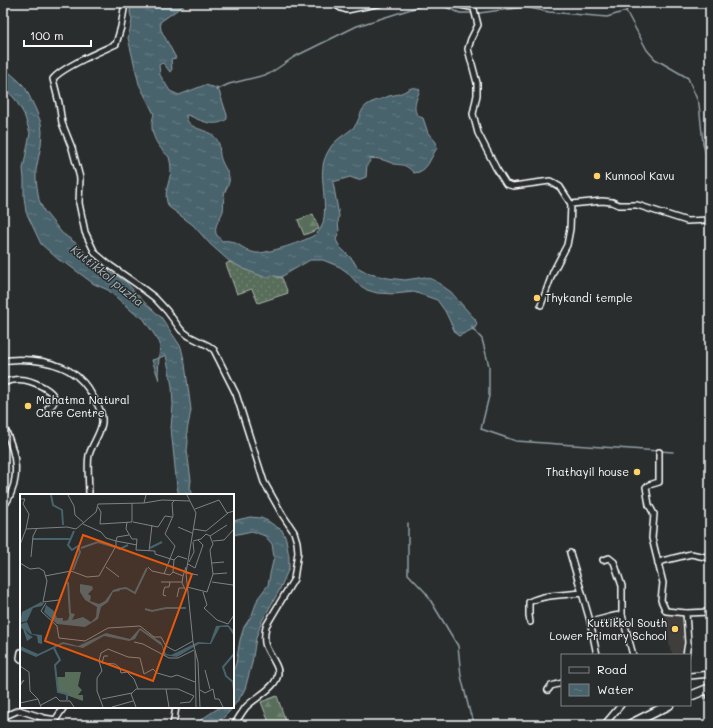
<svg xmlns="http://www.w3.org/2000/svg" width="713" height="728" font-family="Mali,sans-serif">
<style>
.built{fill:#403c3c}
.grass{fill:url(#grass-dots);stroke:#acb6ac}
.forest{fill:url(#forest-firs);stroke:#acb6ac}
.water{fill:url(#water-ripples);stroke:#92a1a7}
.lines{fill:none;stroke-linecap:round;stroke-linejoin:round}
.stream{stroke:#92a1a7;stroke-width:1.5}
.minor-casing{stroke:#fff;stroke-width:8}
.trunk-casing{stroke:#fff;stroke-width:11}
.minor{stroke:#2a2d2e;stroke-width:5}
.trunk{stroke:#2a2d2e;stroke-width:8}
.poi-dot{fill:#ffd166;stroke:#2a2d2e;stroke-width:1.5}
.labels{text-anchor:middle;stroke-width:3;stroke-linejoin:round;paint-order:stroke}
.poi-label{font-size:11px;fill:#fff;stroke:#2a2d2e;text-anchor:start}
.water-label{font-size:12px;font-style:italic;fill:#adb9bd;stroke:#2a2d2e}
.inset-river{fill:none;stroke:#49636d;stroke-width:2}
.inset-road{fill:none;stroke:#7f8182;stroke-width:1}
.view{fill:#e8590c;fill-opacity:0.15;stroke:#e8590c;stroke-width:2}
.inset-edge{fill:none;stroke:#fff;stroke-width:2}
</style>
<defs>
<pattern id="grass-dots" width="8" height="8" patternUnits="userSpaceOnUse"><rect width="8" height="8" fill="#586e5a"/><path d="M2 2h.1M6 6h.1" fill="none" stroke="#718473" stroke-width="1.8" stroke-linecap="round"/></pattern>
<pattern id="forest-firs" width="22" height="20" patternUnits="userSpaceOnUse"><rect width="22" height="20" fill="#586e5a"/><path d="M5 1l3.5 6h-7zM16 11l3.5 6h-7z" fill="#718473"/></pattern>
<pattern id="water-ripples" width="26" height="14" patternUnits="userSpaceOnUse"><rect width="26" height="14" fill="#49636d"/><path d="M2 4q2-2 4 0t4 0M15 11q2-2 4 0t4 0" fill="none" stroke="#647a83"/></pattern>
</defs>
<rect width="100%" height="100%" fill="#2a2d2e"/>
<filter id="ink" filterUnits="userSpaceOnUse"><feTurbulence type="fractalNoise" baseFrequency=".025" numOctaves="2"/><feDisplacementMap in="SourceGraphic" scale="8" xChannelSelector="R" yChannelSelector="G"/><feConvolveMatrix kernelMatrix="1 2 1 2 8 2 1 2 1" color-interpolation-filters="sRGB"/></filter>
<g filter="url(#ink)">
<path class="built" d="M665,614L683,617L686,642L682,653L673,654L670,649Z"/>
<path class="grass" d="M229,262L282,278L288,293L258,303L252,289L237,294L226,264Z"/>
<g class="forest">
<path d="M313,214L319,229L304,235L298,220Z"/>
<path d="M277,696L287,725H270L261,702Z"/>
</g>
<g class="water">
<path d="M131,3H187L160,22L161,30L176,58L171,59L172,69L170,72L164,64L162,63L159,65L160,75L170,91L179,95L205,85L217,88L219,91L227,115V119C215,128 201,121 188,115L186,116C188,133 213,126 219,144C220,149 219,154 221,159C223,166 231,175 229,182C228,187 224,191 224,196C223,201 224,207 223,211C220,220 214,224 216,234L222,241C235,238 243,251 256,253C266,254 307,241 316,234C332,222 320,184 323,167C323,162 326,155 329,150C334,140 345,135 353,128C359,122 359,115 363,109C368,101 381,100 389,96C393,95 397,95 401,93C408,91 412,84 420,90C417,98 409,114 423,118L428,133L436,142L437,148C430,158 428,172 414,173C412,171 409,168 407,167C403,164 398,165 394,164C386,161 378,157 369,159L370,161L367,165L366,177L358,180L350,177L333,182L339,216L338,222L339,231L336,240L340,247L353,260L357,267L370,274L388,278L405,280L425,277L434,280L451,292L464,307L475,319L477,324L475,328L459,336L456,334L445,311L437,300L414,292L394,294L377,293L367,290L358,284L347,272L340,267L323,260H310L281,277H277L273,275L269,277H264L246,270L229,261L210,244L193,225L169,207C162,194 170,183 171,170C171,166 170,161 169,157C156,145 148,132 154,114L139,84L128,38L132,21L130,12Z"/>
<path d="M3,67L18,80L25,87L36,110L41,123L42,132L41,145L36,170V180L39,200L44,211L62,233L77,244L92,260L126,282L144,302L161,317L181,347L185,364L191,410L187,431L188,442L187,451L191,480L190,488L193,495H179L177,487L171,428L173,405L172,386L166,355L159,358L158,375L159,380L152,360L159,358L160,343L143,318L134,313L108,290L94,284L67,264L59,260L41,244L26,212L24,197V179L23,169L30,133L24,114L15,99L3,86Z"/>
<path d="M250,517L261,518L268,521L275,526L282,530L286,539L289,557V568L279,591L262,621L256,638L252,663L245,689L241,696L230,711L219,722L214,725H193L220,707H233V671L236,663L240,640L244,627L252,615L258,598L268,585L270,574L274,557L272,544L265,536L252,531L233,535V521Z"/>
</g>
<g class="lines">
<g class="stream">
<path d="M626,11L647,50L655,59L688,78L699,104L703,143L710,170"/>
<path d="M216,90L229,84L269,74L294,57L357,26L424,5L438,4L460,13H479L525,7L549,12L607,17L626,11L631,3"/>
<path d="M707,216L706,197L710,173"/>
<path d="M707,224L706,248L710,253"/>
<path d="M472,328L482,339L489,366V396L481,429L516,441L673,452"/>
<path d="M408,523V574L426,593L458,646L461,676L470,713L476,725"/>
</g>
<g class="minor-casing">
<g id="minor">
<path d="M125,3L121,27L116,44C101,51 62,67 53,79L59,103L62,123L72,148L80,178L79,203L85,232L95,253L108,264L138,285L155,298L167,311L181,330L189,336L209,346L214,350L236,394L264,482L282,514L294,532L297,542L298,552L294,579L266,626C262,648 267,647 276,665C286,684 256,696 246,707C242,712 238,719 234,725"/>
<path d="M333,3L341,8L347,10L381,3"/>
<path d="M451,3L470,7H472L473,4"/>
<path d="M473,5L478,25L471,39L468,49L477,83V95L473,114L478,133L496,168L506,184L513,186L550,181L560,187L571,204L602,201L612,202L619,205H637L687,221L710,220"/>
<path d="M541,305L553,272L567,245L570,229L571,204"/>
<path d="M3,361C12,359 21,359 31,360C61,363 81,372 95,400C99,406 103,416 102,423C100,435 92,444 89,455C87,465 89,484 89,495"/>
<path d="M3,383C10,380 18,379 25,380C36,382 68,396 48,408"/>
<path d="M3,425C13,446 21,470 11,493C9,498 7,503 3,506"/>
<path d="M659,452V482L649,485L646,487L649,505L654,514L652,538L663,583L661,600L666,611L686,613"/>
<path d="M570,553L582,593"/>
<path d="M603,560L609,558L614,562L622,586V615L633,655"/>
<path d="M658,564L662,561L691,554L710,558"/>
<path d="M590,621L597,655"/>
<path d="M530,622L529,615V602C545,594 565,595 582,593L590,621C601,621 611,615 622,615"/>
<path d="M21,652L20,658L21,659"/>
<path d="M686,655L688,643L686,613L710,612"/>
<path d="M690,676L710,674"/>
<path d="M708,688L710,697"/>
<path d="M548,690L551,686L562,683"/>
<path d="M3,717L19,710L44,718L56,720"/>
<path d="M52,725L64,707"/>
<path d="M173,725L176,707"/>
<path d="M604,725L621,705"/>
</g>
</g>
<g class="trunk-casing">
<g id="trunk">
<path d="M690,696L710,688"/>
<path d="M629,725L669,705"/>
</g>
</g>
<use href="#minor" class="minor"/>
<use href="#trunk" class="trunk"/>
</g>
</g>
<g class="poi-dot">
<circle cx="597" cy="176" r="4"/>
<circle cx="537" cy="298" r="4"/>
<circle cx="28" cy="406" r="4"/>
<circle cx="637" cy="472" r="4"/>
<circle cx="675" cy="629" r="4"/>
</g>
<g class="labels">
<g class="poi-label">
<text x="605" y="180">Kunnool Kavu</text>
<text x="545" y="302">Thykandi temple</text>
<text x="36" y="404">Mahatma Natural<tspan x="36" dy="13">Care Centre</tspan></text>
<text x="629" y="476" text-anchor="end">Thathayil house</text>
<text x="667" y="627" text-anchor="end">Kuttikkol South<tspan x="667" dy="13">Lower Primary School</tspan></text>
</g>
<g class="water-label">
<text transform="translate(107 276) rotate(39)" y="4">Kuttikkol puzha</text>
</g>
</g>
<g transform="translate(20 494)">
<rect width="214" height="214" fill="#2a2d2e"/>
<path d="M45,178H61L58,192L62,196L58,201H63V207L38,198L37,183H45Z" fill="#586e5a"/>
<path d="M60,90L72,92L73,95L68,100L71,102L70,107L79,110L85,107L93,96L99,94L100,97L93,98L88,108L81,113L78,125L65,133L37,130L24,118L26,111L34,117L37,124H43V127L48,126L50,119L55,120L52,126L63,123L71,128L76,123L77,113L65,106L60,98ZM21,108L24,109L22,112L13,114L7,127L0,129L2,118ZM7,128L12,140L22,141V150L18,149L17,142L10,140L5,135L8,140L13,143L7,147L3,135L0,134V130H1L6,134L1,130ZM208,131L214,137V142L208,133H200L191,150H179L157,163L144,161L142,152L120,136L115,145L109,147L84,142L63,154L43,150L16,163L0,156V152L18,160L43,148L58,152L86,139L110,145L120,134L141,148L146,160L151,161L178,148L190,149L196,132Z" fill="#49636d"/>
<path class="inset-river" d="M31,1L33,11L42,16L43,31M13,45H51M61,54L78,48L95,53M97,54L100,55L108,51M130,54L142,48M53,76L60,58L58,52L52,56L48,51L54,37M48,88L50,120M99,95L106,94L115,99L127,74M125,115L132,117L146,114H166M34,154L40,166L35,171L38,198L47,200V206M214,160L203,173L206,182L213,188L214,196"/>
<path class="inset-road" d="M48,1L54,12L55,21L64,29M167,1L176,19L166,79L173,148L178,168L180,213M0,5H5L3,10L9,20L6,35M124,9L142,6L170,7M78,13L81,18L80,30L112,28V9M175,15L199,6L207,19L214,17M107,28L106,35L112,45H117L116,56L135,57V60L154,66M113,28L138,33L145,22L152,23M158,33L172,39M173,35L186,37L208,19M109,41L97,43L96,47L117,51M190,42L207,31M193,47L204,46L214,35M0,51L6,35L47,33L56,35L76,18L78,10L124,9L126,1M129,57L132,31M11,63L13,42L17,34M169,68L174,58L173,48M0,69L10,75L19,74L24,77L27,87L23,108L39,106L51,77L25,82M192,69L204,68M168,70L175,74L183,51L178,46M86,73L99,83M128,73L132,77L150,81L153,78M166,73L163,82L153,78L154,66L158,62L167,65M51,77L67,83L79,82L96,52V47L86,44L81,38L63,30M166,79L178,81M144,80L155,52L145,40L153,22L152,9L155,6M193,80L207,79M163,82L162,89L166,97M141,88H162M192,88L213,91M167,93L187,98L193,80L190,56L193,50L190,42L186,40L181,45L173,47M183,98L187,111L184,114L197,126L208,130L214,121M146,102L143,101L144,95L145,93H149L150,88M157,103L159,94H164M26,109L21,117L37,132L39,144L65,147L88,134L120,132L134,143H141L146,152L155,157L173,147M114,148L123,150L149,164H158L174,156M175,157L176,213M88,162H84L82,169L95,170L100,174L101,179L107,178L114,185L118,195M0,172L9,178L10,197L18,205L21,213M185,176L190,195M0,189L4,186L0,192M146,195L149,213M180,196L185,199L193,195L195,205H199L203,213M82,205L112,199M0,209L18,205M160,209L170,208L174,202M21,211L36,203L40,207H50L54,213M83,213L77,197V184L82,177L79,167L81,159L88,155L108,163L120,164L124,180L133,175L137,179L151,183L157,181L175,188M92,213L113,207M116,213L111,200L116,195H158L174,202"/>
<path class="view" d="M63,41L172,80L133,187L25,147Z"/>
<rect width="214" height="214" class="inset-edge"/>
</g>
<rect width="713" height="728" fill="none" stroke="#2a2d2e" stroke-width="16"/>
<rect x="8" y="8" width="697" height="712" fill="none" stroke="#fff" stroke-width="1.5" filter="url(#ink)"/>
<rect x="561" y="654" width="130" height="52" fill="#2a2d2e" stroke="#7f8182"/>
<rect x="569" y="667" width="20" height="6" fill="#2a2d2e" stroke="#7f8182"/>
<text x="597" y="674" font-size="12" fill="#ffffff">Road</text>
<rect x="569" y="684" width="20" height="12" fill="url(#water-ripples)" stroke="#7f8182"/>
<text x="597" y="694" font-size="12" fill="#ffffff">Water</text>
<path d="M24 40v6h67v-6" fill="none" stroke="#ffffff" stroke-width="2"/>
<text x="30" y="40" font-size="12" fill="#ffffff" stroke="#2a2d2e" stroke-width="3" paint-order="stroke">100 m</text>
</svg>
